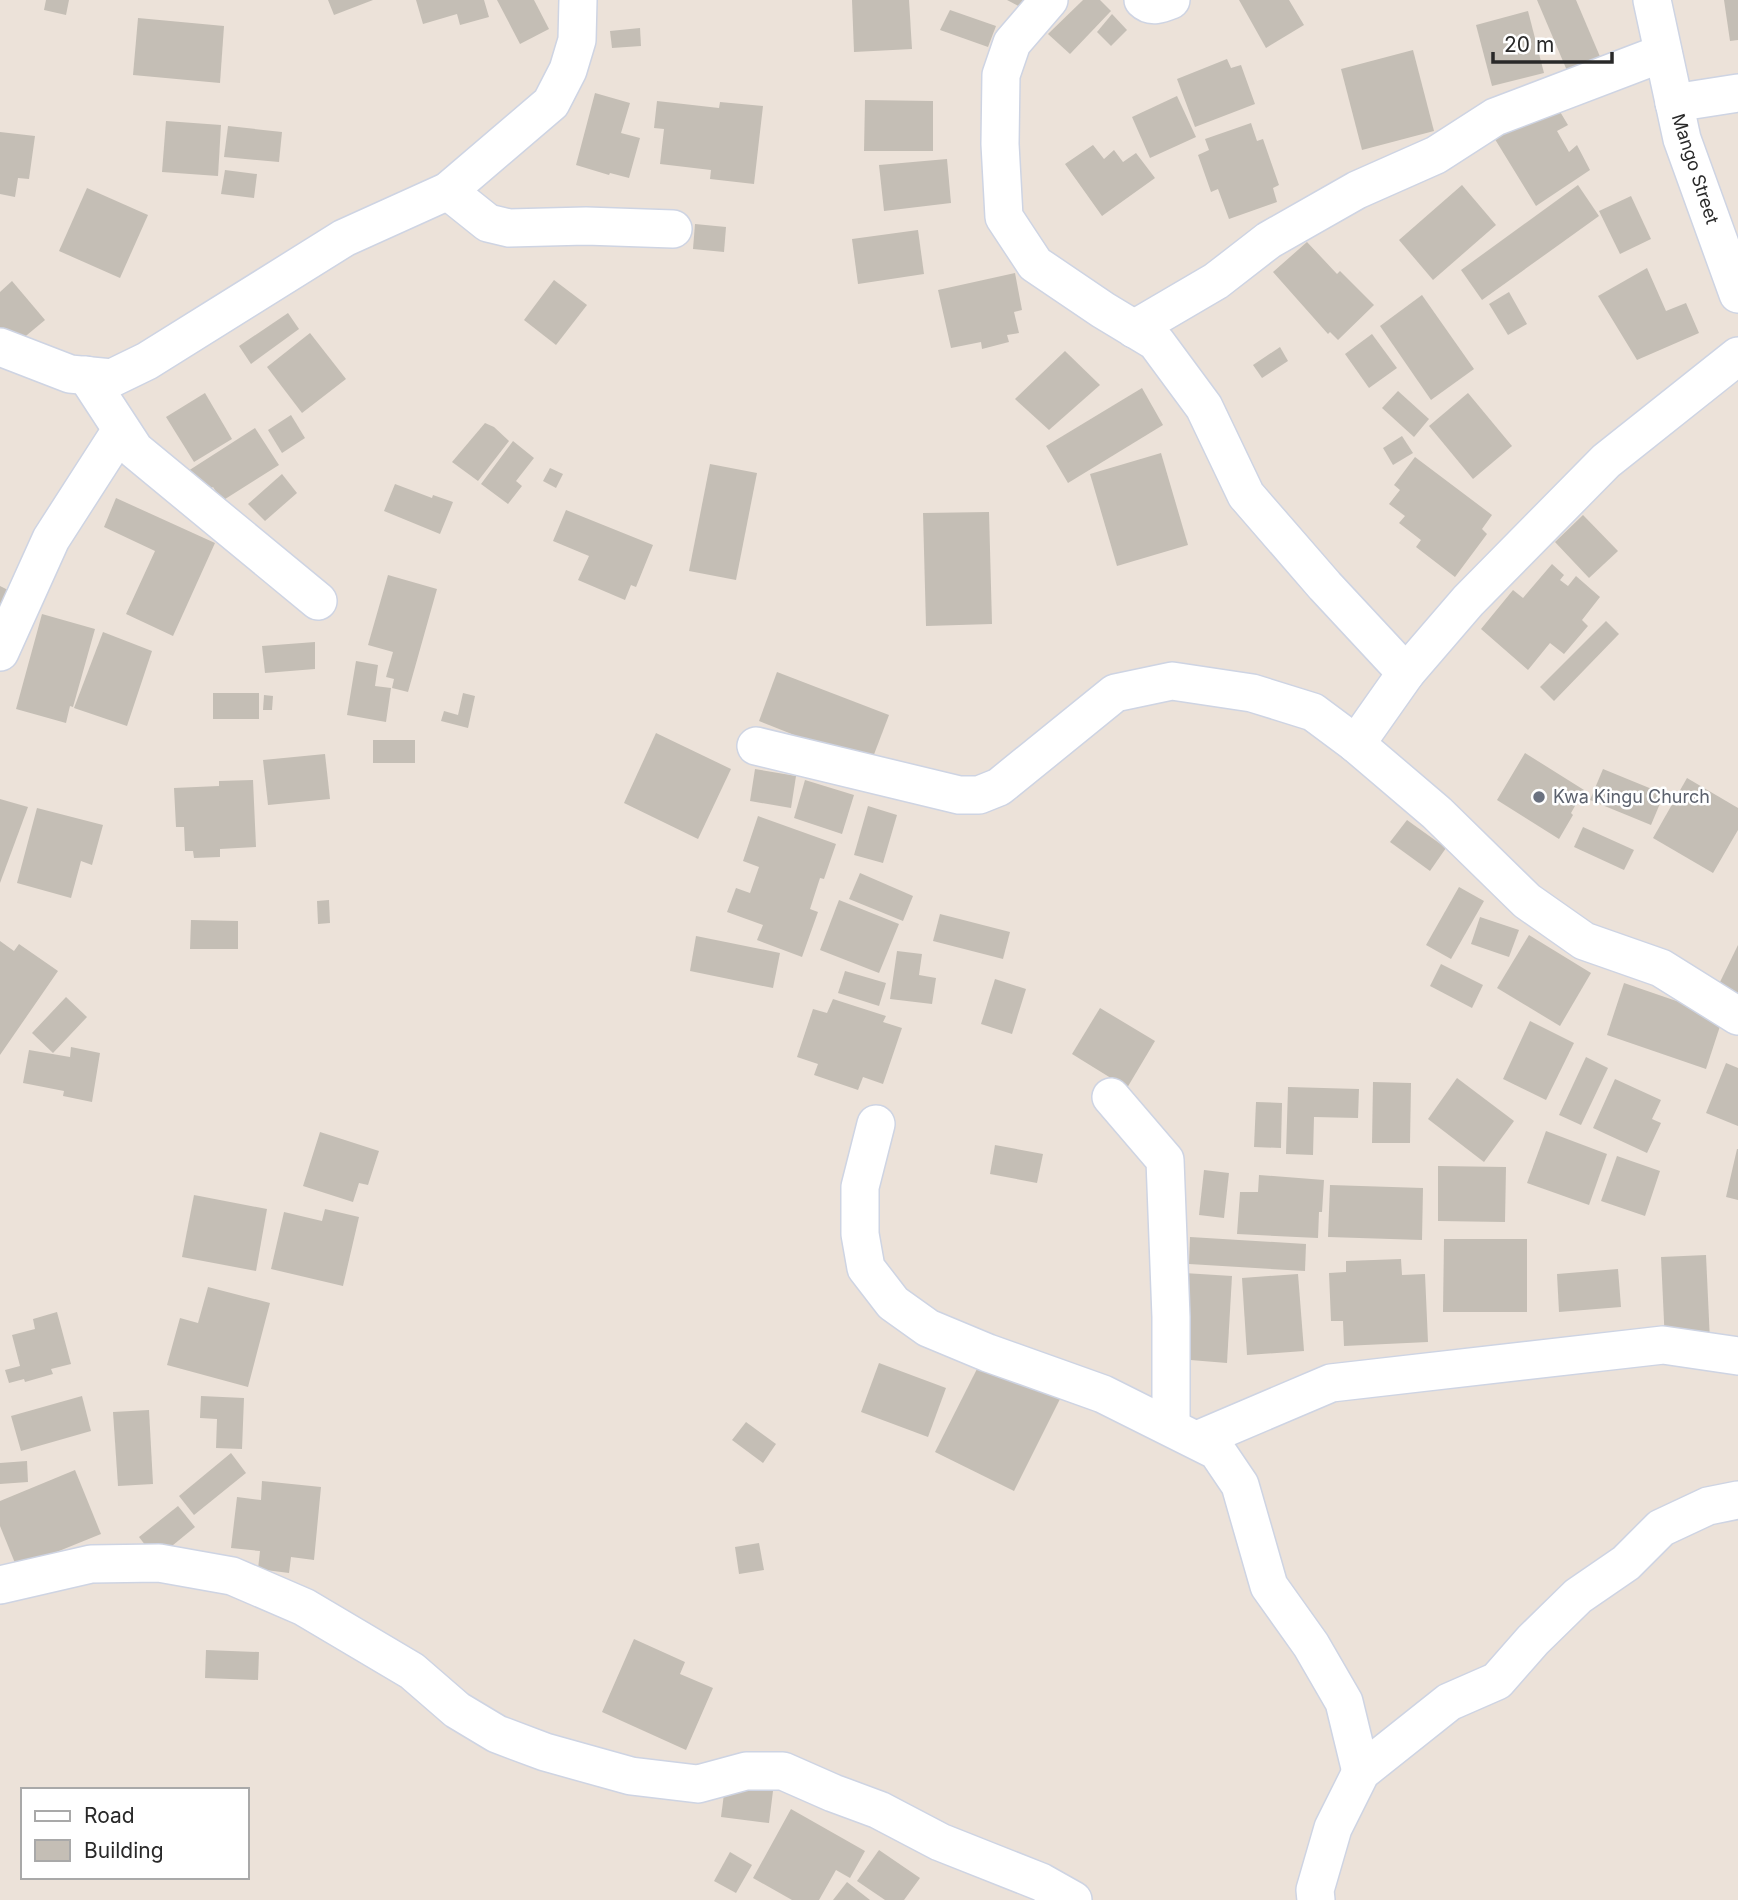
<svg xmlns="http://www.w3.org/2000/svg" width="1738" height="1900" font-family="Inter,sans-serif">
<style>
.building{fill:#c4beb5}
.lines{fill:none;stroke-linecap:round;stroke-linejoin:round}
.street-casing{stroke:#ced4e3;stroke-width:40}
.street{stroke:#fff;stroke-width:37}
.worship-dot{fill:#6b7280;stroke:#fff;stroke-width:2.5}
.labels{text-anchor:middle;stroke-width:5;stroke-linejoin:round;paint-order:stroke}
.street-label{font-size:18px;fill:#292929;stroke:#fff}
.worship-label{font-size:18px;fill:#5b616d;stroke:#fff;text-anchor:start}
</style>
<rect width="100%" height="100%" fill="#ece2d9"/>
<g class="building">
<path d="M46,0H69L66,15L44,10Z"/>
<path d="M328,0H373L334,15Z"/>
<path d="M416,0H484L489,17L460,25L457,14L423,24Z"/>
<path d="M497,0H534L549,29L520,44Z"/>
<path d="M852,0H909L912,49L854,52Z"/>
<path d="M1007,0H1027L1022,8Z"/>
<path d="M1083,0H1100L1111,11L1070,54L1048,34Z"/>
<path d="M1239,0H1289L1304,25L1266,48Z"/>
<path d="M1537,0H1576L1601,59L1568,73Z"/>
<path d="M1724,0H1738V40L1730,41Z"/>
<path d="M950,10L996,26L988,47L940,30Z"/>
<path d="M1528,11L1544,73L1492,86L1476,25Z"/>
<path d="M1112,14L1127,30L1111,46L1097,32Z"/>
<path d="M138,18L224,26L220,83L133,75Z"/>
<path d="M640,28L641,46L612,48L610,31Z"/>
<path d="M1413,50L1434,131L1362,150L1341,69Z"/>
<path d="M1227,59L1231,68L1241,65L1255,104L1195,127L1177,79Z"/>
<path d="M595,93L630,103L621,133L640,138L629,178L610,173L609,175L576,165Z"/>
<path d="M1177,96L1196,137L1150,158L1132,117Z"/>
<path d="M865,100L933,101V151H864Z"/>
<path d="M1553,100L1568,125L1557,131L1569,152L1577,145L1590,170L1536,206L1493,136Z"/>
<path d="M657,101L719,108L720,102L763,106L754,184L710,179L711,170L660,164L664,129L654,128Z"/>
<path d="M166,121L221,125L218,176L162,172Z"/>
<path d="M1251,123L1257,141L1263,139L1279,185L1273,188L1277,202L1229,219L1218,189L1211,192L1198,155L1209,150L1205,139Z"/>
<path d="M228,126L282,132L279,162L224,157Z"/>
<path d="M0,132L35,136L29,179L18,178L15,197L0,194Z"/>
<path d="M1093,145L1104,159L1114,150L1123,162L1136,153L1155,178L1102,216L1065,164Z"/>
<path d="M947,159L951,203L884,211L879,165Z"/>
<path d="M225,170L257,174L254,198L221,194Z"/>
<path d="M1462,185L1496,225L1433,280L1399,240Z"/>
<path d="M1578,185L1599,216L1482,300L1461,270Z"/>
<path d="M87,188L148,215L120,278L59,251Z"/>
<path d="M1631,196L1651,239L1620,254L1599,211Z"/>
<path d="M695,224L726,227L724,252L693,249Z"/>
<path d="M918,230L924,274L858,284L852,239Z"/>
<path d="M1307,242L1337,274L1340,271L1374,305L1338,340L1330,332L1328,334L1273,272Z"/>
<path d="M1647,268L1666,311L1686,303L1699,333L1637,360L1598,296Z"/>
<path d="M1015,273L1022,310L1014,312L1019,333L1007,335L1009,342L982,349L981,342L951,348L938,290Z"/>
<path d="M554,280L587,305L556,345L524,320Z"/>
<path d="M12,281L45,320L9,350L0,340V292Z"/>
<path d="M1509,292L1527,324L1508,335L1489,304Z"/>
<path d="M1422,295L1474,369L1431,400L1380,326Z"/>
<path d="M288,313L299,329L251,364L239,346Z"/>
<path d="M310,333L346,379L302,413L267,367Z"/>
<path d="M1372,334L1397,368L1369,388L1345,354Z"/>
<path d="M1280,347L1288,361L1262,378L1253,365Z"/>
<path d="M1065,351L1100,385L1049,430L1015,399Z"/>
<path d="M1142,388L1163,425L1068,483L1046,446Z"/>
<path d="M1398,391L1429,419L1414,437L1382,408Z"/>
<path d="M205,393L232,439L194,462L166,417Z"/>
<path d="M1468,393L1512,446L1473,479L1429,426Z"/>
<path d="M291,415L305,438L282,453L268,430Z"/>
<path d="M485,423L494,427L509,441L478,481L452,462Z"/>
<path d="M255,428L279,465L222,501L213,487L202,494L188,471Z"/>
<path d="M1402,436L1413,453L1393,465L1383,448Z"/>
<path d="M513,441L534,458L516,481L522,486L508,504L481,484Z"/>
<path d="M1161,453L1188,545L1117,566L1090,474Z"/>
<path d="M1415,457L1492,515L1482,529L1487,534L1455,577L1416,547L1421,540L1399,523L1405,516L1389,504L1400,490L1394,485Z"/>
<path d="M710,464L757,473L736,580L689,571Z"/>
<path d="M550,468L563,474L556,488L543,481Z"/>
<path d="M282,474L297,493L265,521L248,504Z"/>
<path d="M395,484L432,498L433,495L453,502L440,534L384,511Z"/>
<path d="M116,498L215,543L173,636L126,614L155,551L104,527Z"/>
<path d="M566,510L653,545L636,587L631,585L625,600L578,580L589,556L553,541Z"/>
<path d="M989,512L992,624L926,626L923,513Z"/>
<path d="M1583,515L1618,551L1589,578L1555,542Z"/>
<path d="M1552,564L1564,575L1560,580L1568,586L1576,576L1600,597L1582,620L1588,626L1564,654L1550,643L1528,670L1481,629L1513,590L1523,598Z"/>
<path d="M388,575L437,589L408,692L392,688L394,679L386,677L393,652L368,645Z"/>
<path d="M0,586L14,593L0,620Z"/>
<path d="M42,614L95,629L73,707L70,706L66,723L16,709Z"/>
<path d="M1606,621L1619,634L1554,701L1540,687Z"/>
<path d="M103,632L152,651L127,726L74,708Z"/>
<path d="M315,642V669L265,673L262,646Z"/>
<path d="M356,661L378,665L375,686L391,688L386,722L347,715Z"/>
<path d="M777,672L889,715L870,765L759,721Z"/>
<rect x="213" y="693" width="46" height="26"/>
<path d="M463,693L475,696L468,728L441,721L444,711L458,715Z"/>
<path d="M264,695L273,696L272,710H263Z"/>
<path d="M656,733L731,769L698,839L624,803Z"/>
<rect x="373" y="740" width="42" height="23"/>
<path d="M1525,753L1584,790L1571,813L1573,815L1559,839L1497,800Z"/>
<path d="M325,754L330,799L268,805L263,760Z"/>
<path d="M755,769L796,776L791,808L750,801Z"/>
<path d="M1603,769L1664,794L1651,825L1590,800Z"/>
<path d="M1687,778L1738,808V830L1713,873L1653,838Z"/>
<path d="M253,780L256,847L220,849V857L194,858L193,851H185L184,827H176L174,788L219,786V781Z"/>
<path d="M805,780L854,795L842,834L794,818Z"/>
<path d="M0,799L28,807L0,883Z"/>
<path d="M868,806L897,815L883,863L854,855Z"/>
<path d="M37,808L103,825L92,865L81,861L71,898L17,883Z"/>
<path d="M758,816L836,844L824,879L820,878L810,909L818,912L802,957L757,940L763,925L727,912L736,888L750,893L759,867L743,861Z"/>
<path d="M1407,820L1446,848L1430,871L1390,842Z"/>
<path d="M1583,827L1634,850L1624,870L1574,847Z"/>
<path d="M860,873L913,896L903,921L849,899Z"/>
<path d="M1459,887L1484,901L1451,959L1426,945Z"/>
<path d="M329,900L330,923L318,924L317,901Z"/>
<path d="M839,900L899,924L879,973L820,950Z"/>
<path d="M940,914L1010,932L1003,959L933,941Z"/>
<path d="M1480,917L1519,930L1509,957L1471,944Z"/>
<path d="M191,920L238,921V949H190Z"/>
<path d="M1529,935L1591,973L1560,1026L1497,988Z"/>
<path d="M696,936L780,953L773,988L690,971Z"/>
<path d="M0,941L14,951L19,944L58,971L0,1055Z"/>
<path d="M1738,945V993L1719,984Z"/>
<path d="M897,951L922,954L919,975L936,978L932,1004L890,999Z"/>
<path d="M1441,964L1483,985L1472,1008L1430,986Z"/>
<path d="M845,971L886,983L879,1006L838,993Z"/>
<path d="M995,979L1026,989L1012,1034L981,1024Z"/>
<path d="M1624,983L1723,1017L1706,1069L1607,1035Z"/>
<path d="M66,997L87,1017L53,1053L32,1033Z"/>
<path d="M833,999L886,1016L883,1022L902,1028L883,1084L863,1077L858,1090L814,1075L818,1064L797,1057L813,1009L827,1013Z"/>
<path d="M1100,1008L1155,1041L1127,1088L1072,1054Z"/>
<path d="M1530,1021L1574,1043L1546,1100L1503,1079Z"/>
<path d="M71,1047L100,1053L92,1102L63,1096L64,1091L23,1083L29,1050L70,1057Z"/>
<path d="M1586,1057L1608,1068L1581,1125L1559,1115Z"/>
<path d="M1726,1063L1738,1068V1126L1706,1113Z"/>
<path d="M1457,1078L1514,1121L1484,1162L1428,1119Z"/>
<path d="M1615,1079L1661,1100L1652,1119L1661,1123L1647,1153L1593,1128Z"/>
<path d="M1373,1082L1411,1083L1410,1143H1372Z"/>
<path d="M1288,1087L1359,1089L1358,1118L1314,1117L1313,1155L1286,1154Z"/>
<path d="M1256,1102L1282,1103L1281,1148L1254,1147Z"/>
<path d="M1546,1131L1607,1154L1589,1205L1527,1183Z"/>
<path d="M320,1132L379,1151L368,1185L359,1183L353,1202L303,1186Z"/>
<path d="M995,1145L1043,1154L1037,1183L990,1174Z"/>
<path d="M1737,1149H1738V1200L1726,1197Z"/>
<path d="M1617,1156L1660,1171L1645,1216L1601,1201Z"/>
<path d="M1438,1166L1506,1167L1505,1222L1438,1221Z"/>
<path d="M1204,1170L1229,1173L1224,1218L1199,1215Z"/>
<path d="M1259,1175L1324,1180L1322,1212H1319L1318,1238L1237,1234L1240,1192H1258Z"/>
<path d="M1330,1185L1423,1188L1422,1240L1328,1237Z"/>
<path d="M194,1195L267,1209L256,1271L182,1257Z"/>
<path d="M325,1209L359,1217L343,1286L271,1269L284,1212L322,1221Z"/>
<path d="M1190,1237L1306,1244L1305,1271L1189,1264Z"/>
<path d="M1444,1239H1527V1312H1443Z"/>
<path d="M1706,1255L1710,1341L1665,1343L1661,1257Z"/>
<path d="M1401,1259L1402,1275L1425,1274L1428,1342L1344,1346L1343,1321H1331L1329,1273L1346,1272V1261Z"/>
<path d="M1618,1269L1621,1307L1559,1312L1557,1274Z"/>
<path d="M1184,1273L1232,1276L1227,1363L1178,1359Z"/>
<path d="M1298,1274L1304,1351L1247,1355L1242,1278Z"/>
<path d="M208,1287L270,1303L248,1387L167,1365L180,1318L198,1323Z"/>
<path d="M57,1312L71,1364L51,1369L53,1374L25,1382L24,1379L9,1383L5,1370L20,1366L12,1335L35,1329L33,1319Z"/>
<path d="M982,1359L1060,1399L1014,1491L935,1452Z"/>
<path d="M879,1363L946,1388L928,1437L861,1412Z"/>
<path d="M82,1396L91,1431L21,1451L11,1416Z"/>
<path d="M201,1396L244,1398L242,1449L216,1448L217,1419L200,1418Z"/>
<path d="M149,1410L153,1484L118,1486L113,1412Z"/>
<path d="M746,1422L776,1444L763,1463L732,1440Z"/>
<path d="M231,1453L246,1473L194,1515L179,1496Z"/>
<path d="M27,1461L28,1482L0,1484V1463Z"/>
<path d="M75,1470L101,1534L17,1568L0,1526V1501Z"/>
<path d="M262,1481L321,1487L314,1560L291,1557L289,1573L258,1569L260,1551L231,1548L237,1497L261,1500Z"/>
<path d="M178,1506L195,1527L156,1559L139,1537Z"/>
<path d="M759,1543L764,1570L739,1574L735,1547Z"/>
<path d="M634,1639L685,1662L680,1674L713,1688L686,1750L602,1712Z"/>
<path d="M206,1650L259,1652L258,1680L205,1678Z"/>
<path d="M725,1786L773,1791L769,1823L721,1817Z"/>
<path d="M791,1809L865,1851L850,1878L836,1870L819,1900H792L753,1878Z"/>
<path d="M879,1850L920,1878L904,1900H885L857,1881Z"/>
<path d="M730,1852L752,1865L736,1893L714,1881Z"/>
<path d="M847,1882L870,1900H833Z"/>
</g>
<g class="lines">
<g class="street-casing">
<g id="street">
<path d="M1049,0L1012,43L1001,75L1000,144L1004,217L1035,264L1103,310L1156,342L1204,407L1246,495L1325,586L1406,673"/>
<path d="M1143,0C1151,8 1161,4 1171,0"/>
<path d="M1652,0L1682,139L1738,294"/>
<path d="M1674,103L1738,93"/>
<path d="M448,191L488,223L509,228L586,226L673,229"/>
<path d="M1134,329L1216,281L1269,240L1357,190L1436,155L1495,117L1663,53"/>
<path d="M0,347L70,374L112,378L147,361L344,238L448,191L551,103L568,70L577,40L578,0"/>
<path d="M86,375L135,450L318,601"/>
<path d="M0,652L51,539L121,430"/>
<path d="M1356,744L1406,673L1468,601L1606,461L1738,356"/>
<path d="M756,746L959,795H979L999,787L1115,693L1172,681L1252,693L1313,712L1356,744L1437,813L1527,901L1584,941L1661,968L1738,1016"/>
<path d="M1111,1097L1165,1160L1171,1317V1426"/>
<path d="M876,1124L860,1187V1234L866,1268L893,1303L928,1328L988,1353L1103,1394L1217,1451L1240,1485L1269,1586L1311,1645L1344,1702L1361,1772"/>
<path d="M1197,1440L1331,1383L1663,1345L1738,1356"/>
<path d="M0,1585L91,1564L159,1563L232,1576L304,1607L412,1671L457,1710L497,1734L545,1752L631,1776L698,1784L746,1771H783L833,1793L879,1810L940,1842L1041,1882L1073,1900"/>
<path d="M1316,1900L1315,1890L1333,1828L1361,1772L1449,1702L1497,1681L1533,1640L1578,1596L1626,1563L1661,1528L1708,1506L1738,1500"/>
</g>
</g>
<use href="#street" class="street"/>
</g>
<circle class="worship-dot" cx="1539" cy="797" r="7"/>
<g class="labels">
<g class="street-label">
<text transform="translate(1695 169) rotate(72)" y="6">Mango Street</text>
</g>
<g class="worship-label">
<text x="1553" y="803">Kwa Kingu Church</text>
</g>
</g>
<rect x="21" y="1788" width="228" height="91" fill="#ffffff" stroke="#a9a9a9" stroke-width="2"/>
<rect x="35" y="1811" width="35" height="10" fill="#ffffff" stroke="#a9a9a9" stroke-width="2"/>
<text x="84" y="1823" font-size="21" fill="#292929">Road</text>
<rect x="35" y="1840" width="35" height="21" fill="#c4beb5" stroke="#a9a9a9" stroke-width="2"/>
<text x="84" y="1858" font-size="21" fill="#292929">Building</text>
<path d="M1493 52v10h119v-10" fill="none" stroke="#292929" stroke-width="3.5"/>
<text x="1504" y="52" font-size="21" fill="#292929" stroke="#ffffff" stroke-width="5" paint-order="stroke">20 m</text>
</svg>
